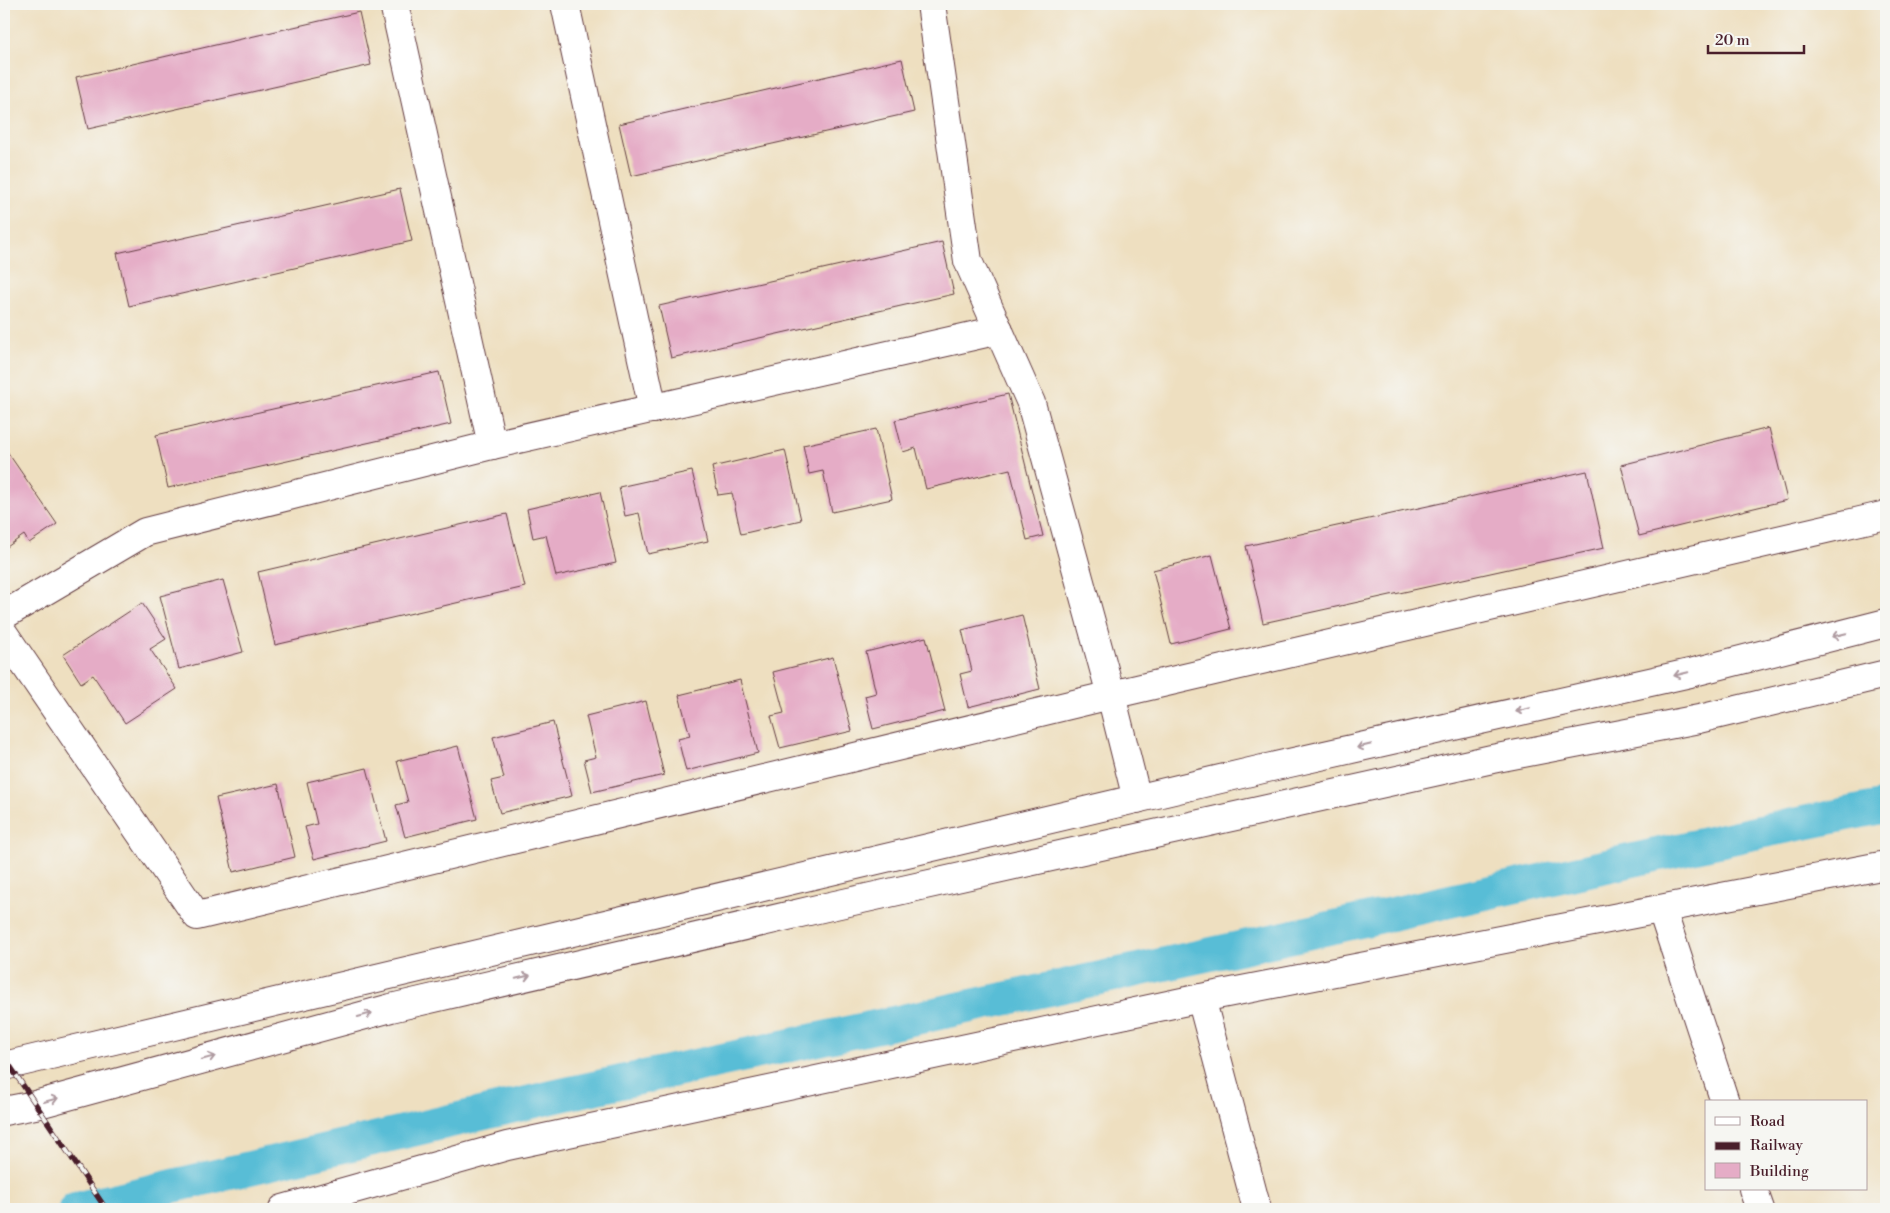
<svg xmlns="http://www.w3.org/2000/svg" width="1890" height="1213" font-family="'Libre Bodoni',serif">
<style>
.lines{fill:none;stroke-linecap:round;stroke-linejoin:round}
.canal{stroke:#58bdd6;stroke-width:34}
.building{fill:#e5acc6}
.minor-casing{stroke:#633c41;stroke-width:30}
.major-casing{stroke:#633c41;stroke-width:30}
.minor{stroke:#fff;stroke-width:28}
.major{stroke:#fff;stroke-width:28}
.rail-casing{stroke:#4a1f2b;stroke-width:5.5}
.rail{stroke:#f6f6f2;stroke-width:4;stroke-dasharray:11;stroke-linecap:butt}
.oneway{stroke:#ae9aa0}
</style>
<rect width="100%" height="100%" fill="#f6f6f2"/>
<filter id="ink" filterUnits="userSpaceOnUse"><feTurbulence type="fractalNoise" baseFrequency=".02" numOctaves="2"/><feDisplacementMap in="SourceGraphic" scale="10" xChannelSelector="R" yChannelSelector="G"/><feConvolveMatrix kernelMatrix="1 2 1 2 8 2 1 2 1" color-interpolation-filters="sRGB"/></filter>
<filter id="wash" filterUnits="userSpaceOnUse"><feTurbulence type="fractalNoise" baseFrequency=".0096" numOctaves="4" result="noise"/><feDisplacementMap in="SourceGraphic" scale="20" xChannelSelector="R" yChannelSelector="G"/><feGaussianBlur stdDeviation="1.12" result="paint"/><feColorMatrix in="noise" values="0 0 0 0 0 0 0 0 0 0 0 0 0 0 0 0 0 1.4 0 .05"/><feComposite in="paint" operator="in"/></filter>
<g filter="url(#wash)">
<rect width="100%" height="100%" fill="#eedfc0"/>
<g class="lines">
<path class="canal" d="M75,1209L561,1095L1280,939L1745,835L1886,806"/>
</g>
<g id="blocks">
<g class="building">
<path d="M359,12L371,65L88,129L76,77Z"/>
<path d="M902,59L914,112L631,176L619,124Z"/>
<path d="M400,189L412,241L129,306L117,253Z"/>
<path d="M942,242L954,294L671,358L659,306Z"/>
<path d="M439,372L451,424L168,488L156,435Z"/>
<path d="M1008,394L1043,536L1027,540L1010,469L926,489L916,448L903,452L895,420Z"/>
<path d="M1769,428L1787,500L1639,536L1621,465Z"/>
<path d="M876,429L892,499L832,512L823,471L809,474L803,445Z"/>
<path d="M4,447L57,524L29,543L24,535L4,549Z"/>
<path d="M785,450L801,520L741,534L732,493L718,495L712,467Z"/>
<path d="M692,471L708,541L648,554L639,513L625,516L619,487Z"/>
<path d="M1587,471L1604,548L1263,623L1246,546Z"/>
<path d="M600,492L616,563L556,576L546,535L533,538L527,509Z"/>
<path d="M507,514L525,587L275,645L258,572Z"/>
<path d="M1212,555L1231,629L1171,644L1153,570Z"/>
<path d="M223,580L243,652L179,669L160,596Z"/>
<path d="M142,603L166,639L150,649L177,689L125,723L93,675L81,683L63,655Z"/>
<path d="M1022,615L1040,689L968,707L960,674L972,671L962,630Z"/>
<path d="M926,637L945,711L873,729L865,696L876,693L866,652Z"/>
<path d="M833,657L852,731L780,748L771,716L784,713L773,672Z"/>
<path d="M740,680L758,753L686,771L678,739L690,736L679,695Z"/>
<path d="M646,701L664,775L592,792L584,760L596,757L586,716Z"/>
<path d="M553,722L572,796L500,813L491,781L504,778L493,737Z"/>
<path d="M458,746L477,819L405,837L396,805L408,802L397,761Z"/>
<path d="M367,768L386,841L314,859L305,827L317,824L307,782Z"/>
<path d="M278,784L295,857L233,872L216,798Z"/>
</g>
</g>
</g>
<g filter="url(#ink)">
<use href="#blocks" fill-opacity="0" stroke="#633c41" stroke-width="1"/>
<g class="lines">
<g class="minor-casing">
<g id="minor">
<path d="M394,4L492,445"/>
<path d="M565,4L653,409"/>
<path d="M931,4L968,261L1031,403L1111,695L1137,799"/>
<path d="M4,615L145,532L492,445L999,330"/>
<path d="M4,634L197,916L1111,695L1886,515"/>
<path d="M1662,910L1725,1102"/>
<path d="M1201,998L1257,1209"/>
<path d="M1753,1189L1760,1209"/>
<path d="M283,1209L507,1146L1201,998L1886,865"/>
</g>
</g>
<g class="major-casing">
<g id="major">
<path d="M4,1066L1267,768L1690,673L1886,623"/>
<path d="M4,1111L35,1105L391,1008L826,907L1492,759L1699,719L1886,674"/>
</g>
</g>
<use href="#minor" class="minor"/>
<use href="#major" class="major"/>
<g class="rail-casing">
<path id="rail" d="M4,1057L106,1209"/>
</g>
<use href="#rail" class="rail"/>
</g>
<defs><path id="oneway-shaft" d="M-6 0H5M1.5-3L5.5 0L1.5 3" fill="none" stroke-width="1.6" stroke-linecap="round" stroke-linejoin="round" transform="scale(1.25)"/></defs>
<g class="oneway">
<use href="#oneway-shaft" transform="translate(1839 635) rotate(166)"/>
<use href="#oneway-shaft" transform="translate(1681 674) rotate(167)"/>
<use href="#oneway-shaft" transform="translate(1523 710) rotate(167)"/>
<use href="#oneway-shaft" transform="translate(1364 746) rotate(167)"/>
<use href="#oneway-shaft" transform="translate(523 977) rotate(-13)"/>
<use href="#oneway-shaft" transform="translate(365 1015) rotate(-15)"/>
<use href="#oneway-shaft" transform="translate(208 1058) rotate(-15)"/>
<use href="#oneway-shaft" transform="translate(51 1100) rotate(-15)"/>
</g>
</g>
<rect width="1890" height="1213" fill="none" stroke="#f6f6f2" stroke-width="20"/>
<rect x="1705" y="1100" width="162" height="90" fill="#f6f6f2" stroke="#b1a0a2"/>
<rect x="1715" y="1117" width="25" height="8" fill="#ffffff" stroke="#b1a0a2"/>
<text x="1750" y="1126" font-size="15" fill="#4a1f2b">Road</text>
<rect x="1715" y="1142" width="25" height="8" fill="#4a1f2b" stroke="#b1a0a2"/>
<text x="1750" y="1150" font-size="15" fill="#4a1f2b">Railway</text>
<rect x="1715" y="1163" width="25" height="15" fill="#e5acc6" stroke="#b1a0a2"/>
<text x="1750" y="1176" font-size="15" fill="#4a1f2b">Building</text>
<path d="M1708 45v8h96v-8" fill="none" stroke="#4a1f2b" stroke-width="2.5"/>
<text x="1715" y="45" font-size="15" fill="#4a1f2b" stroke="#f6f6f2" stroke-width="4" paint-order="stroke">20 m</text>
</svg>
